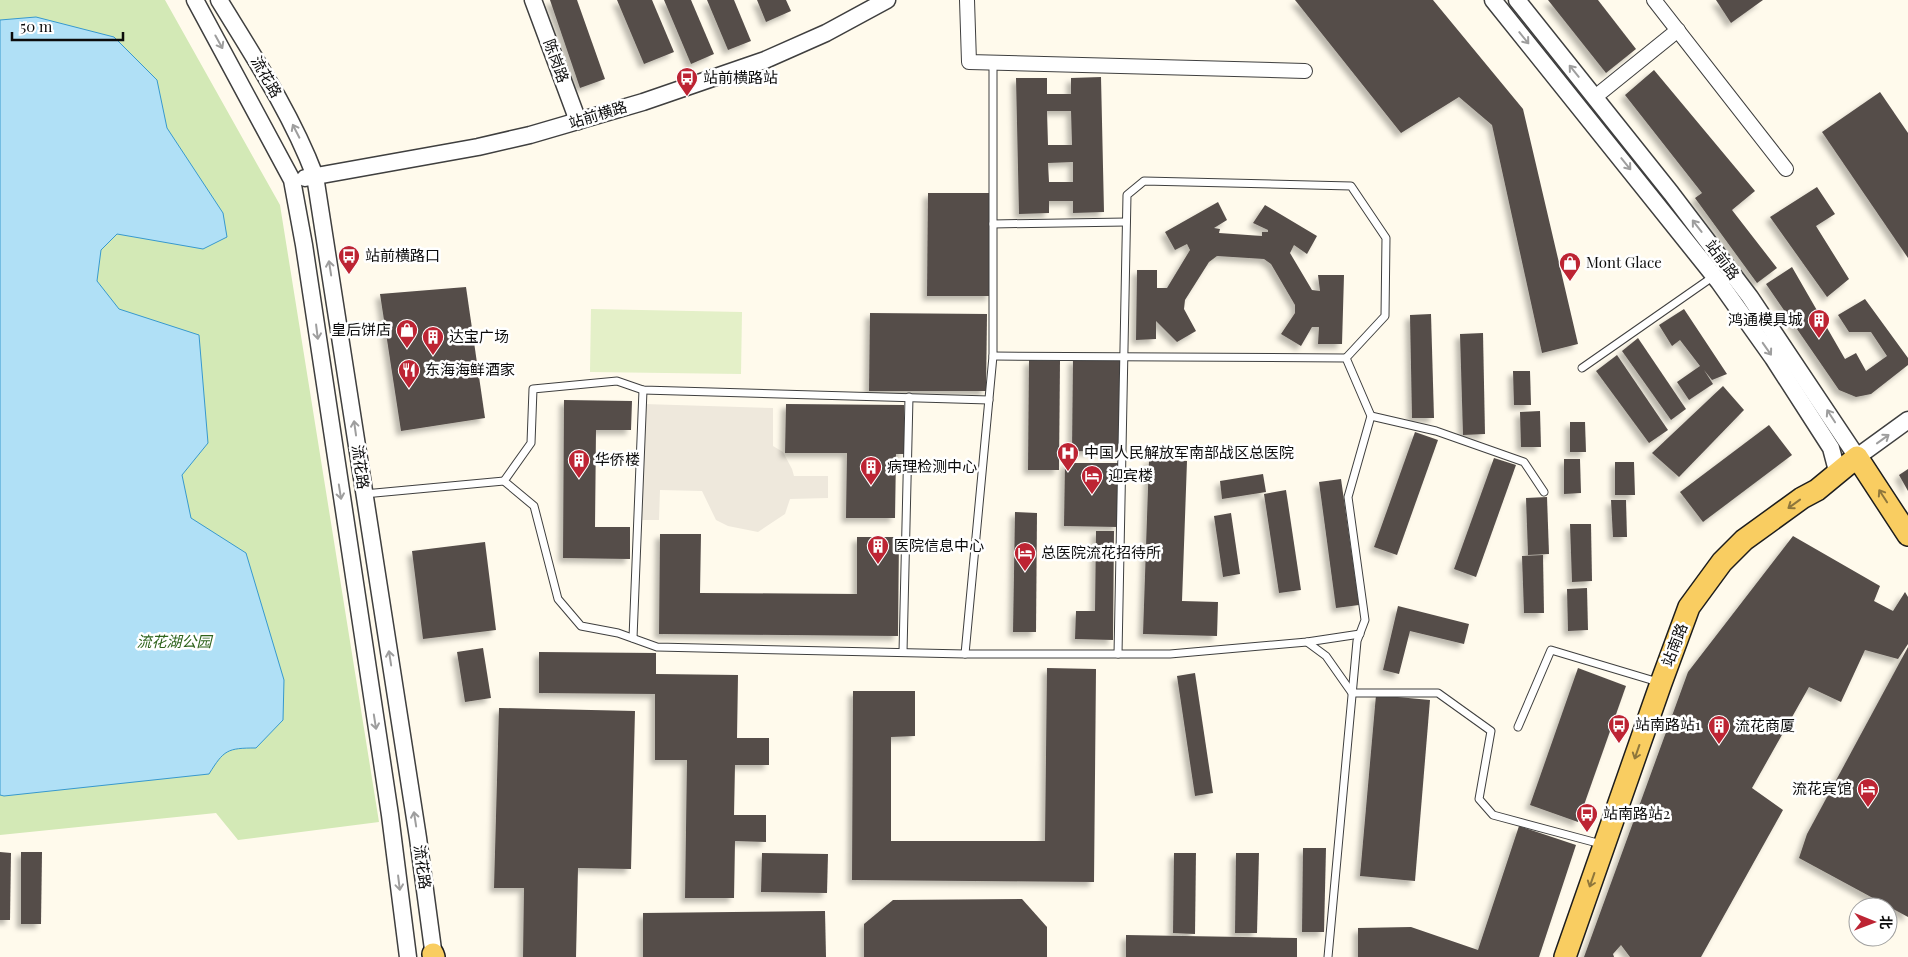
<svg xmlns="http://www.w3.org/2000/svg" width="1908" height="957" font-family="'Playfair Display','Noto Sans SC',serif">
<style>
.green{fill:#d3e9b6}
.pitch{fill:#e4f0c8}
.plaza{fill:#eee8dc}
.water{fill:#b0e0f6;stroke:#3799ce}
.building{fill:#554d49;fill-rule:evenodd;filter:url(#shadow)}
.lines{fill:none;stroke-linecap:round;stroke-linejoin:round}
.service-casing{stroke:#3f3f3f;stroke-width:9}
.minor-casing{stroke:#3f3f3f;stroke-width:16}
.tertiary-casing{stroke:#3f3f3f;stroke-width:19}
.primary-casing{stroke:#1d1d1d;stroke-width:24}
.service{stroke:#fff;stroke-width:7}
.minor{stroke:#fff;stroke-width:14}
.tertiary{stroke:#fff;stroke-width:16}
.primary{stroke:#f9cd61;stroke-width:21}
.oneway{stroke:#9e9e9e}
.oneway2{stroke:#8e763b}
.labels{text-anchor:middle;stroke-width:5;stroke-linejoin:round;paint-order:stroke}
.street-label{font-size:15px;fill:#0c0c0c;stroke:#fff}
.poi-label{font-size:15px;fill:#0c0c0c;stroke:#fff;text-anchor:start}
.park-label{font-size:15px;font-style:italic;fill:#2f641d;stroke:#fff}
</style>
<defs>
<filter id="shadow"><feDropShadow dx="-4.5" dy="4.5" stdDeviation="2.5" flood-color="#0004"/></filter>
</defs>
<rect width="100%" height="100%" fill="#fffaec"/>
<path class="green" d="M0,0H165L280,205L379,822L238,840L216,813L0,835Z"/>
<path class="pitch" d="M591,309L742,312L741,374L590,372Z"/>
<path class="plaza" d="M644,404L773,408V446L783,452L792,469L794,476H828V498L790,499L785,514L758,532L728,526L716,520L702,491L660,490L659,520H639Z"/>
<path class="water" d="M36,17L114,37L157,80L167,128L223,213L227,237L203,249L117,234L101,250L97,281L119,309L199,335L208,443L182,475L191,518L246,553L284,680L283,720L256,748C227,748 224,750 209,774L4,796L0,795V20Z"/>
<g class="building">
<path d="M550,0H577L605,79L580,88Z"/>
<path d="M617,0H652L674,52L644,64Z"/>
<path d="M664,0H691L714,54L691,64Z"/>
<path d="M707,0H734L751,41L728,50Z"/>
<path d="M757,0H786L791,11L766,22Z"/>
<path d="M1295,0H1433L1523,109L1578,344L1542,353L1492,125L1459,97L1401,133Z"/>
<path d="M1548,0H1598L1636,49L1606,73Z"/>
<path d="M1716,0H1763L1731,23Z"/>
<path d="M1654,70L1755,191L1732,210L1777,268L1757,283L1695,198L1702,193L1625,95Z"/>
<path d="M1101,77L1104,212L1073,213V201H1049V213L1019,214L1016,78H1047V94H1071V78ZM1047,111H1071L1072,145H1048ZM1073,162V182H1049L1048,163Z"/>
<path d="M1880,92L1908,133V258L1822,132Z"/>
<path d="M1817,187L1835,214L1816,226L1849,279L1827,297L1770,217Z"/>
<path d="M928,193H992L991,296H927Z"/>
<path d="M1218,202L1227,220L1214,228L1220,229L1219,233L1262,236V232H1268V230L1253,223L1265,205L1317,236L1307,254L1294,245L1290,253L1312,290L1320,291L1318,275H1344L1342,344H1318L1319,327H1312L1301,346L1281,334L1295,313V305L1271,264L1264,259L1217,256L1209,262L1185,300L1184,309L1196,331L1177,342L1156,321V339L1136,340L1137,270H1157V288H1167L1190,250L1187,244L1175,250L1165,232Z"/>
<path d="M1792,267L1845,359L1856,353L1866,371L1887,356L1871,332H1849L1838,315L1865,299L1908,358V365L1871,394L1856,397L1839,390L1766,284Z"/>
<path d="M466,287L485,418L401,431L380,294Z"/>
<path d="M1684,309L1727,374L1712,380L1704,370L1713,384L1689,400L1677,382L1700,366L1680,340L1672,346L1659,325Z"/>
<path d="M870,313L987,314L986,391H869Z"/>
<path d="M1431,314L1434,418H1412L1410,315Z"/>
<path d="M1483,333L1485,434L1463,435L1460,334Z"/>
<path d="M1638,338L1686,409L1671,420L1622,351Z"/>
<path d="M1617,355L1668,430L1649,443L1596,371Z"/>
<path d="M1073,359H1120V452L1072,451Z"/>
<path d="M1029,360L1060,361L1059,470H1028Z"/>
<path d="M1513,371H1530L1531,405H1514Z"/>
<path d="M1723,386L1744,410L1679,477L1652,453Z"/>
<path d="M564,400L632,401L631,430H596L595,527H630V559L563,558Z"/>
<path d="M786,404L904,405V454H896L895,518H846L847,453H785Z"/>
<path d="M1540,411L1541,447H1521L1520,412Z"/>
<path d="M1570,422H1585L1586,452H1570Z"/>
<path d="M1769,425L1792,455L1703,522L1680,492Z"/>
<path d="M1415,432L1438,440L1397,555L1374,547Z"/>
<path d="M1494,458L1516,465L1476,577L1454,569Z"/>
<path d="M1149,459L1187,461L1182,601L1218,602L1217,636L1143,634Z"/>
<path d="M1564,459H1580L1581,493L1564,494Z"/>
<path d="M1615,462H1634L1635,495H1615Z"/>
<path d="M1065,463H1119L1118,527L1064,526Z"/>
<path d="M1908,469V491L1899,475Z"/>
<path d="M1263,474L1266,492L1222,499L1220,481Z"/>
<path d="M1341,479L1359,605L1336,608L1319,482Z"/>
<path d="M1286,490L1301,590L1279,593L1264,494Z"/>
<path d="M1547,497L1549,554L1528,555L1526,498Z"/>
<path d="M1611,500H1626L1627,537H1613Z"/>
<path d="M1015,512L1037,513L1036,632H1013Z"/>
<path d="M1231,513L1240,574L1223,577L1214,516Z"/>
<path d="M1570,524H1591L1592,581L1572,582Z"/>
<path d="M1096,531H1114L1113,640L1075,639L1076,611H1095Z"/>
<path d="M660,534H701L700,593L857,594V537H899L898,636L659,634Z"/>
<path d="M1793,536L1880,586L1874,601L1893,611L1905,592L1908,597V644L1898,659L1865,650L1841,702L1809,687L1752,788L1783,810L1701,957H1630L1621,945L1613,954L1614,957H1584L1688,672Z"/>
<path d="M485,542L496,630L423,639L412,551Z"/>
<path d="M1543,555L1544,613H1524L1522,556Z"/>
<path d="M1587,588L1588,630L1568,631L1567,589Z"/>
<path d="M1398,606L1469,624L1464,644L1410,631L1399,674L1383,670Z"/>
<path d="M1908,647V917L1799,858L1807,834Z"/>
<path d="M483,648L491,698L465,702L457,652Z"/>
<path d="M539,652L656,653V674L738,675L737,738H769V765H735L734,815H766V842L735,841L734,898H685L687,760H655V694L539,693Z"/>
<path d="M1047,668L1096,669L1094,882L852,880L853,691H915V736L891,737V841H1045Z"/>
<path d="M1578,668L1626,686L1578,822L1530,805Z"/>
<path d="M1195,673L1213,793L1195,796L1177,676Z"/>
<path d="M1376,695L1430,700L1415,881L1360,876Z"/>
<path d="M499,708L635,711L631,869L578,868L576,957H523L524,888H494Z"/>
<path d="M1519,826L1576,845L1539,957H1358V928L1411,927L1478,950Z"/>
<path d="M1303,848H1326L1324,932H1302Z"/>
<path d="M0,852L11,853L10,920H0Z"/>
<path d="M21,852H42L41,924H21Z"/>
<path d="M762,853L828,854L827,893L761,892Z"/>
<path d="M1174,853H1196L1195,934L1173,933Z"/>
<path d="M1236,853H1259L1257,933H1235Z"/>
<path d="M1022,899L1047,927V957H864V924L893,900Z"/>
<path d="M825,911L826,957H643V913Z"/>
<path d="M1126,935L1297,938V957H1126Z"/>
</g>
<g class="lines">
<g class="service-casing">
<g id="service">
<path d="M993,224L1126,222"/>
<path d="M993,356L1346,358L1371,416L1348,497L1365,620L1357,641L1328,957"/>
<path d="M1582,368L1714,276"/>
<path d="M1371,416L1436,431L1524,462L1544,492"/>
<path d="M504,481L531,443L533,389L617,381L643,390L989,400"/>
<path d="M364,494L504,481L534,506L558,599L581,626L618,633L657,647L965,654H1170L1307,642L1360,634"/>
<path d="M633,638L643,390"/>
<path d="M1307,642L1326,656L1352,693H1438L1491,731L1479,799L1493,815L1601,844"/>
<path d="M903,652L909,397"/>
<path d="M965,654L993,356V62"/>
<path d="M1118,654L1127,195L1144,181L1351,186L1386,238L1385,316L1346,358"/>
<path d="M1518,727L1551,650L1658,682"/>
</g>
</g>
<g class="minor-casing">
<g id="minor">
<path d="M967,0L969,62L1305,71"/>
<path d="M1654,0L1786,169"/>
<path d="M1595,97L1678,30"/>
</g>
</g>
<g class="tertiary-casing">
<g id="tertiary">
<path d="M195,0L292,180L304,245L390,815L408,957"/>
<path d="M219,0C254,57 291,113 315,176L418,838L434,957"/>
<path d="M533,0L578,121"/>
<path d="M1493,0L1719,282L1773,358L1831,448L1836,467L1834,477"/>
<path d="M1517,0L1671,193L1750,297L1857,457L1908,420"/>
<path d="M305,178L478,147L530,135L643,102L765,60L826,33L887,0"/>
</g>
</g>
<g class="primary-casing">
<g id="primary">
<path d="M433,954L434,957"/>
<path d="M1565,957L1661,683L1689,607L1722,562L1744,540L1802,498L1817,490L1857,457L1908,535"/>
</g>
</g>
<use href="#service" class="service"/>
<use href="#minor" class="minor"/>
<use href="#tertiary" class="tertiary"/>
<use href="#primary" class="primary"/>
</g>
<defs><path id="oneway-shaft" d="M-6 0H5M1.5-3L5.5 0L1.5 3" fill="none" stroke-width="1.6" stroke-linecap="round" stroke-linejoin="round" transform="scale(1.25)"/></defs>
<g class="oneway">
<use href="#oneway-shaft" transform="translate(1524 38) rotate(51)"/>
<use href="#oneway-shaft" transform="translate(219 42) rotate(61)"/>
<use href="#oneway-shaft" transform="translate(1574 71) rotate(-129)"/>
<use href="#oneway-shaft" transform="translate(296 131) rotate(-117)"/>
<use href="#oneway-shaft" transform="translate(1626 164) rotate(51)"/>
<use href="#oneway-shaft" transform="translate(1697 226) rotate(-128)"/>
<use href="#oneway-shaft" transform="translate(330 268) rotate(-99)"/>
<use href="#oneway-shaft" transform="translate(317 332) rotate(83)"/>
<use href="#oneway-shaft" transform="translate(1767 349) rotate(55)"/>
<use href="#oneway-shaft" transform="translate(1831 416) rotate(-123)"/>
<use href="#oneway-shaft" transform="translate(355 428) rotate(-98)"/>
<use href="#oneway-shaft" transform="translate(1883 439) rotate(-36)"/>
<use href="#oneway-shaft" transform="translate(340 492) rotate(81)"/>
<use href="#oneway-shaft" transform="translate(390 658) rotate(-99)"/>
<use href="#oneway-shaft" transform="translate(375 722) rotate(81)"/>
<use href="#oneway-shaft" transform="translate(415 819) rotate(-99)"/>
<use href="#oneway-shaft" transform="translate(399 883) rotate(83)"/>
</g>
<g class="oneway2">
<use href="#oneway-shaft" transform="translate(1883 496) rotate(-123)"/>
<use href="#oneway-shaft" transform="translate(1794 504) rotate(144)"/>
<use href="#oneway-shaft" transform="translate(1637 752) rotate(109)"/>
<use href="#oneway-shaft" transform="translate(1592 880) rotate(109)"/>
</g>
<defs>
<g id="bus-pin" transform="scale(1.125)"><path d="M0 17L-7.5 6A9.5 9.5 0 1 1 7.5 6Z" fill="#bd2433" stroke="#fff"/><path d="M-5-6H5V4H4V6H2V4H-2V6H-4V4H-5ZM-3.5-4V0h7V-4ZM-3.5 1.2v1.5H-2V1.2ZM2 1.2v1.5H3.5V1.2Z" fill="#fff"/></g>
<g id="shop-pin" transform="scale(1.125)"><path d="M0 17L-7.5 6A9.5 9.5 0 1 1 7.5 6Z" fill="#bd2433" stroke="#fff"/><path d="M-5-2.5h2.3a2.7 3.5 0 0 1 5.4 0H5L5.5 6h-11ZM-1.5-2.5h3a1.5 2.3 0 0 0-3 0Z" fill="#fff"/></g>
<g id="building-pin" transform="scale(1.125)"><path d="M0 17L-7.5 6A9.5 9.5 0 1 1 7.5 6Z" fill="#bd2433" stroke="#fff"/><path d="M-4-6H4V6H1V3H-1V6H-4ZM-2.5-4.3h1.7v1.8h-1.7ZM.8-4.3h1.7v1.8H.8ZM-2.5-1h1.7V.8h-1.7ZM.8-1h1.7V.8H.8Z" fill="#fff"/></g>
<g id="restaurant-pin" transform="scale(1.125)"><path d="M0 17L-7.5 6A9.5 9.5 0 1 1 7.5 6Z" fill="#bd2433" stroke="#fff"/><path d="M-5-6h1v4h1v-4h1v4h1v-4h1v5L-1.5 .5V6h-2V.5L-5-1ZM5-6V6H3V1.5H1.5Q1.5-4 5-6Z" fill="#fff"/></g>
<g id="hospital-pin" transform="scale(1.125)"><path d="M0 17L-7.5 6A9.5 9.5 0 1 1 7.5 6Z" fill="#bd2433" stroke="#fff"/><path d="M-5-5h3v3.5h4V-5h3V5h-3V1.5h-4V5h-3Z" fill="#fff"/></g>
<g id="hotel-pin" transform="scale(1.125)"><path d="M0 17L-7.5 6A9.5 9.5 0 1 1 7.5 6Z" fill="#bd2433" stroke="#fff"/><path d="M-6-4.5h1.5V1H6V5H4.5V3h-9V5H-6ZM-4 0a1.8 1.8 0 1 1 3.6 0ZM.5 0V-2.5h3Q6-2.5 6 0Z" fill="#fff"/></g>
</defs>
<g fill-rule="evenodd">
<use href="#bus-pin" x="687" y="78"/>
<use href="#bus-pin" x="349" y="256"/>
<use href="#shop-pin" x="1570" y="263"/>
<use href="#building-pin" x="1819" y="320"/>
<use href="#shop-pin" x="407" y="330"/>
<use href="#building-pin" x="433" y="337"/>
<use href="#restaurant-pin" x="409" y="370"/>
<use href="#hospital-pin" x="1068" y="453"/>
<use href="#building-pin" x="579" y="460"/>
<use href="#building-pin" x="871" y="467"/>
<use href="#hotel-pin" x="1092" y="476"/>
<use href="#building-pin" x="878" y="546"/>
<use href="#hotel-pin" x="1025" y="553"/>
<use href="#bus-pin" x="1619" y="725"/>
<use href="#building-pin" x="1719" y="726"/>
<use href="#hotel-pin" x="1868" y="789"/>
<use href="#bus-pin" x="1587" y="814"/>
</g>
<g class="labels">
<g class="street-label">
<text transform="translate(556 61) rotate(70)" y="5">陈岗路</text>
<text transform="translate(266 77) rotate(60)" y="5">流花路</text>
<text transform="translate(598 115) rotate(-17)" y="5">站前横路</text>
<text transform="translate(1722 260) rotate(53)" y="5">站前路</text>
<text transform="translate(360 467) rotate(82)" y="5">流花路</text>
<text transform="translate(1675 645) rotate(-69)" y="5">站南路</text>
<text transform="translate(422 867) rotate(82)" y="5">流花路</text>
</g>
<g class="poi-label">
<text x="703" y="83">站前横路站</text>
<text x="365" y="261">站前横路口</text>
<text x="1586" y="268">Mont Glace</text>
<text x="1803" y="325" text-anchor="end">鸿通模具城</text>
<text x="391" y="335" text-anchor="end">皇后饼店</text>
<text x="449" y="342">达宝广场</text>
<text x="425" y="375">东海海鲜酒家</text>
<text x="1084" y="458">中国人民解放军南部战区总医院</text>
<text x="595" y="465">华侨楼</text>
<text x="887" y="472">病理检测中心</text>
<text x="1108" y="481">迎宾楼</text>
<text x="894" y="551">医院信息中心</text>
<text x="1041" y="558">总医院流花招待所</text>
<text x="1635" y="730">站南路站1</text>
<text x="1735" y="731">流花商厦</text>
<text x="1852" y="794" text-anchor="end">流花宾馆</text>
<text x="1603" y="819">站南路站2</text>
</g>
<g class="park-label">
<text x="174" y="647">流花湖公园</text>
</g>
</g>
<g transform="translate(1873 922) rotate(91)"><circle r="24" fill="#ffffff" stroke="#9e9e9e"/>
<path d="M0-4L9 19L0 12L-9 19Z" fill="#bd2433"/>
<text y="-8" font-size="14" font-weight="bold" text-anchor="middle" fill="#0c0c0c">北</text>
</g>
<path d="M12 32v8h111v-8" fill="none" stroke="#0c0c0c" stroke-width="2.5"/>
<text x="20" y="32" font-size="15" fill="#0c0c0c" stroke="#ffffff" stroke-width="4" paint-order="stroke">50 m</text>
</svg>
